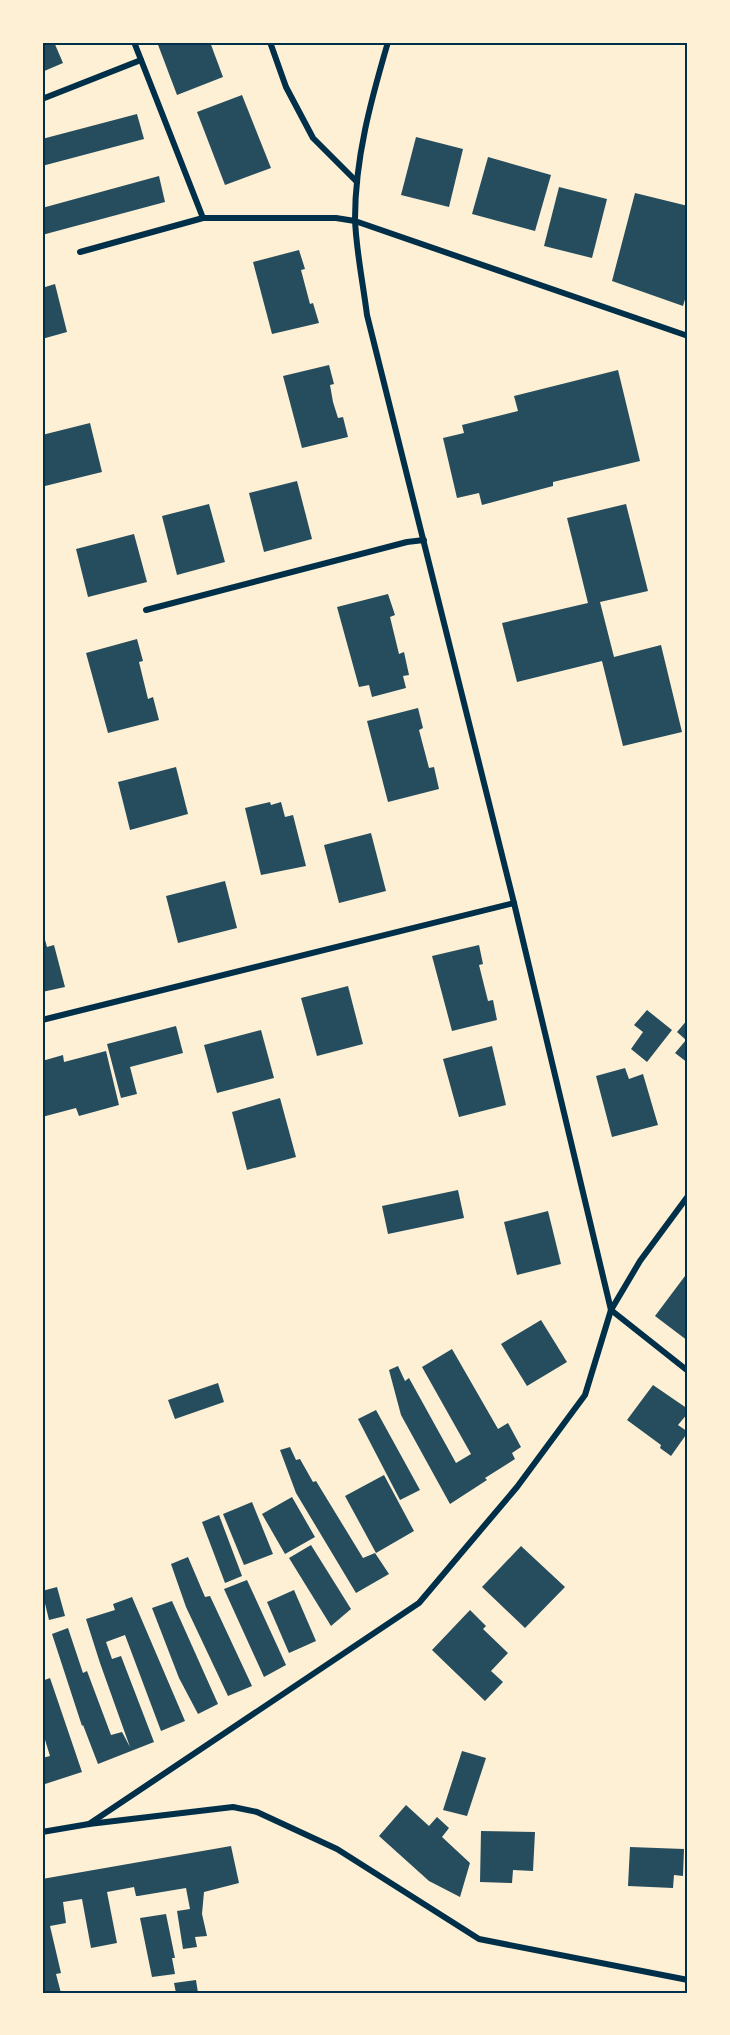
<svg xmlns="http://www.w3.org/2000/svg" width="730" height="2035" font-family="'Roboto Condensed',sans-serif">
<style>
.building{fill:#264d5e}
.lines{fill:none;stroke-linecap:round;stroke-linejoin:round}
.minor{stroke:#003049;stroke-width:6}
.neatline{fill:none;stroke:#003049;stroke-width:2}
</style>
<rect width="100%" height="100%" fill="#fdf0d5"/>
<g class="building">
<path d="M42,42H54L63,63L42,72Z"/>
<path d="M157,42H210L223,77L177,95Z"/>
<path d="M242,95L271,168L225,185L197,112Z"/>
<path d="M137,114L144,139L42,166V139Z"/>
<path d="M416,137L463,149L449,207L401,195Z"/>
<path d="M488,157L551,175L535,231L472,214Z"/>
<path d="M159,176L165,202L42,235V208Z"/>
<path d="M559,187L607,199L592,258L544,246Z"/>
<path d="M635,193L688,206V296H686L683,306L612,281Z"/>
<path d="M299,250L305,269L301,270L310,304L313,303L319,323L272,334L253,262Z"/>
<path d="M55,284L67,332L42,339V288Z"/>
<path d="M329,365L334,384L330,385L333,402L338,418L343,417L348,437L302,448L283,376Z"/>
<path d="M618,370L640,461L553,482V486L482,505L479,493L457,498L443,438L464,433L462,425L518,411L514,396Z"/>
<path d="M90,423L102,472L45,486L42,474V435Z"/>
<path d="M297,481L312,539L264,552L249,493Z"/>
<path d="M209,504L225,562L177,575L162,516Z"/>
<path d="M626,504L648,591L600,602L614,657L661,645L682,732L623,746L602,661L517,682L502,623L588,603L567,518Z"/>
<path d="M134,534L147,582L88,597L76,549Z"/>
<path d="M388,594L395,615L390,617L399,654L404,652L409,675L403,676L406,688L372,697L369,685L359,687L337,607Z"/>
<path d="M137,639L143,661L139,662L148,699L153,697L159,720L108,733L86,653Z"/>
<path d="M418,708L423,728L419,730L429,768L434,767L439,789L388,802L367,721Z"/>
<path d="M176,767L188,814L130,830L118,782Z"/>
<path d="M270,802L271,805L281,802L285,817L293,815L306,866L261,875L245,808Z"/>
<path d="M371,833L386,891L339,903L324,845Z"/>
<path d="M225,881L237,928L178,943L166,896Z"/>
<path d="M42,929L47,947L54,945L65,987L42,992Z"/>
<path d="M479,945L483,964L479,965L488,1001L493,1000L497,1020L452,1031L432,956Z"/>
<path d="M348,986L363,1044L317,1056L301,998Z"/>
<path d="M647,1010L672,1030L647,1062L631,1049L643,1032L634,1025Z"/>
<path d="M688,1019V1063L675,1053L686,1040L677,1032Z"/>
<path d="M176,1026L183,1053L130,1067L137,1094L121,1098L107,1044Z"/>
<path d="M261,1030L274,1078L217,1093L204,1045Z"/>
<path d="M492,1046L506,1105L459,1117L443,1059Z"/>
<path d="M106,1051L119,1105L79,1116L76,1108L42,1117V1061L63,1055L64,1062Z"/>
<path d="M625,1068L629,1079L643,1074L658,1125L612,1137L596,1076Z"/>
<path d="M280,1098L296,1157L247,1170L232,1112Z"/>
<path d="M458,1190L464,1218L388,1234L382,1206Z"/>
<path d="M548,1211L561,1264L517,1275L504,1222Z"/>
<path d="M685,1276L688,1278V1341L655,1316Z"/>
<path d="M541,1320L567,1362L527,1386L501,1344Z"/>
<path d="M452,1349L498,1429L508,1423L521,1447L512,1453L515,1459L485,1478L487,1480L450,1504L401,1415L389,1370L398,1366L405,1381L409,1378L456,1463L471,1454L422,1367Z"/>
<path d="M218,1383L224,1402L175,1419L168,1400Z"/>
<path d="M653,1385L688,1409V1413L678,1425L688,1432L671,1456L660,1448L661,1445L627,1420Z"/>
<path d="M376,1410L420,1490L400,1500L358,1419Z"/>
<path d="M290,1447L296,1460L300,1459L313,1482L316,1481L363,1558L375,1553L389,1574L356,1593L296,1493L280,1450Z"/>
<path d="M384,1475L414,1531L376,1553L345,1496Z"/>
<path d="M292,1497L315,1537L285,1554L262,1514Z"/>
<path d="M252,1502L273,1554L244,1565L223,1514Z"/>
<path d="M219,1515L242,1576L225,1583L202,1522Z"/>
<path d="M311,1545L351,1609L331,1626L289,1558Z"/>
<path d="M521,1546L565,1587L525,1628L482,1587Z"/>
<path d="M188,1557L205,1597L210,1596L252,1686L228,1696L186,1607L171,1564Z"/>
<path d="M247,1580L286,1665L264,1677L224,1589Z"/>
<path d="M57,1587L65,1616L49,1620L42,1591Z"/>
<path d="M294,1590L316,1641L289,1653L267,1602Z"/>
<path d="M132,1597L185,1721L161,1731L125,1635L106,1642L112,1659L121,1656L154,1742L98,1764L83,1725L82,1726L52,1634L68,1628L83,1673L87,1671L111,1735L122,1732L130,1747L100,1663L86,1619L115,1610L113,1604Z"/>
<path d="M172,1601L218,1704L198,1714L179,1678L152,1608Z"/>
<path d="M470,1610L486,1626L483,1629L508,1653L491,1671L503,1682L485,1701L432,1650Z"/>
<path d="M50,1678L82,1772L42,1785V1758L50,1756L42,1730V1681Z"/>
<path d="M462,1751L486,1758L467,1816L443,1810Z"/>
<path d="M406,1805L429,1826L437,1817L449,1828L442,1837L470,1863L460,1897L429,1881L379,1836Z"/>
<path d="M481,1831L535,1832L533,1871L513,1870L512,1883L480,1882Z"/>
<path d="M231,1846L239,1883L204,1892L202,1914L207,1936L195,1937L197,1947L183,1949L177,1911L190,1909L186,1888L138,1896H136L134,1887L107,1892L117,1943L91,1948L82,1899L63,1902L66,1923L50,1926L61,1973L56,1974L61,1993H42V1879Z"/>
<path d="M630,1847L684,1849L683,1876L674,1875L673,1888L628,1886Z"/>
<path d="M166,1914L175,1958H172L175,1974L152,1977L140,1918Z"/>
<path d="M196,1980L198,1993H176L174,1983Z"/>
</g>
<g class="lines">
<g class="minor">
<path d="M134,42L203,218"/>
<path d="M270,42L286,87L313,138L357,182"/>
<path d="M388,42C371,100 355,158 355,219C356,250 363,283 367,315L514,903L611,1310"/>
<path d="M42,99L141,60"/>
<path d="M80,252L203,218H336L355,221L688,336"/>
<path d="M146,610L407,542L424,540"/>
<path d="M42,1020L514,903"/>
<path d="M611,1310L688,1371"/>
<path d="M89,1824L419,1603L517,1487L585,1395L611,1310L640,1261L688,1196"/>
<path d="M42,1832L89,1824L233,1807L257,1812L337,1849L479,1939L688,1980"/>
</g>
</g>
<rect width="730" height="2035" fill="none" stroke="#fdf0d5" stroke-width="87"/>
<rect x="44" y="44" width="642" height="1948" class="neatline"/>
</svg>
